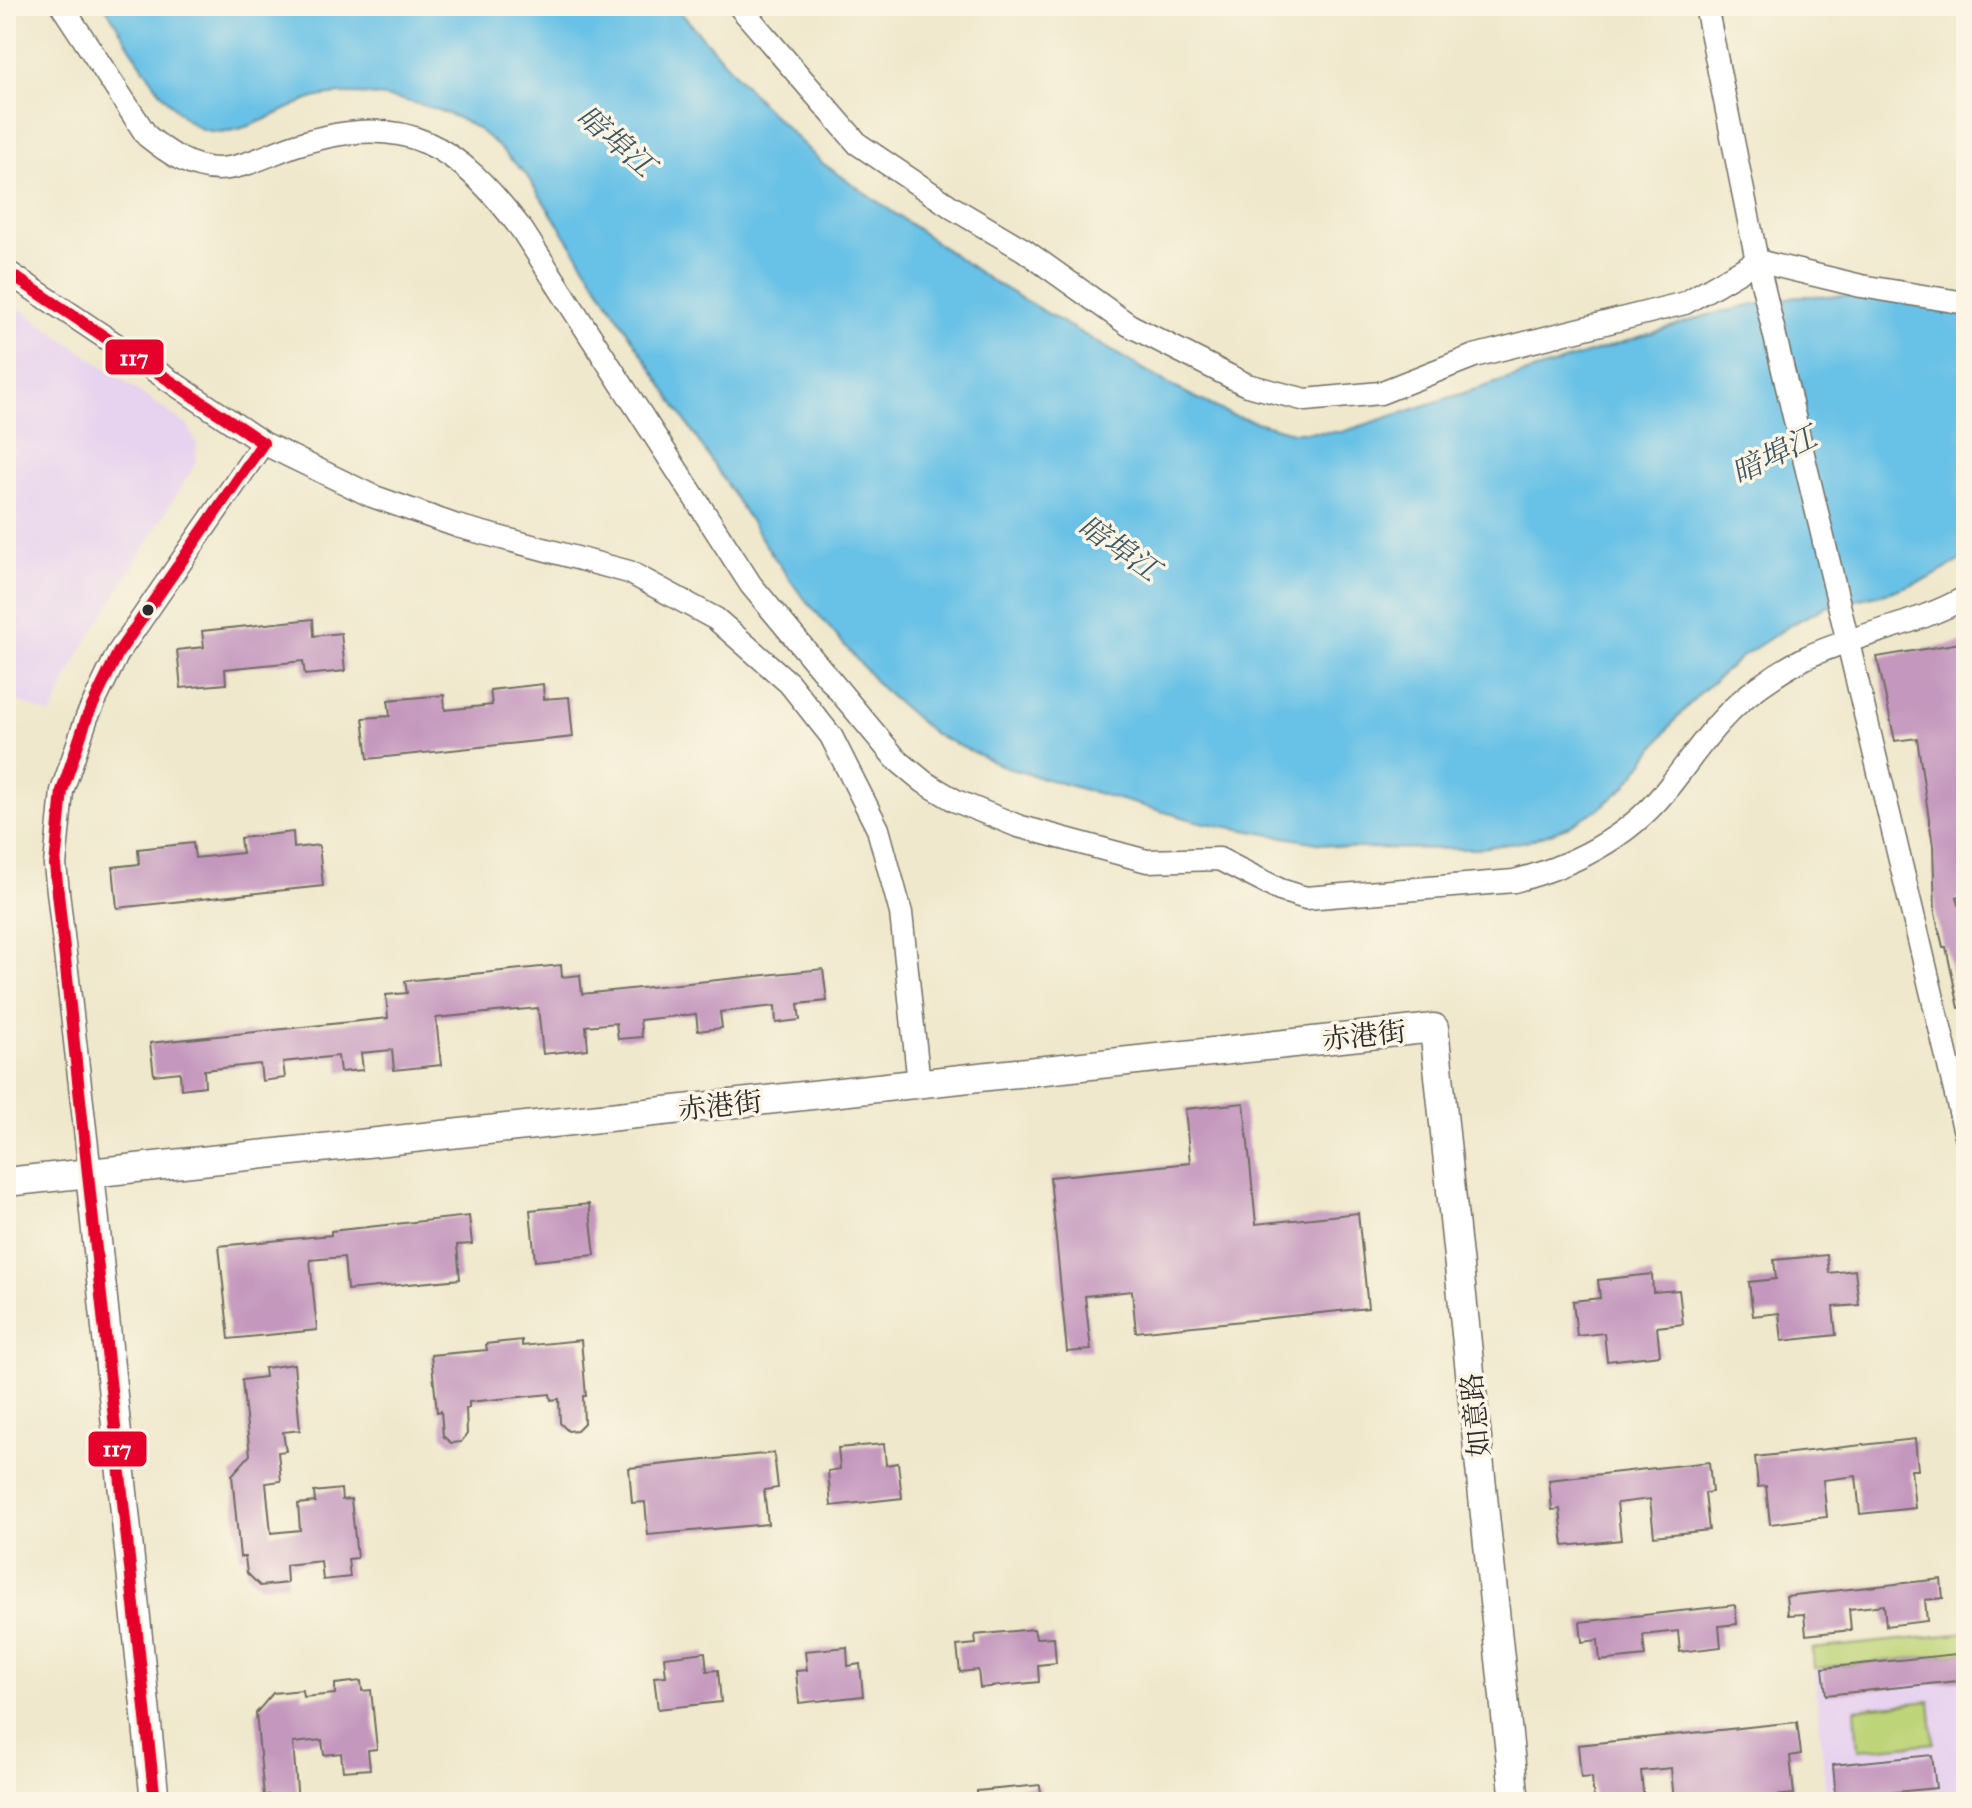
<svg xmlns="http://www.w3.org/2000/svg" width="1972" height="1808" font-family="'IM FELL Great Primer','Noto Serif SC',serif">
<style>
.built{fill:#e7d2ef}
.green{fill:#bed478;stroke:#748052;stroke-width:2}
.water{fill:#68c1e6;stroke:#4a7688;stroke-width:2}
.building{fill:#c498be}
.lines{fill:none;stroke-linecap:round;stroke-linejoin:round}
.minor-casing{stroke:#706d63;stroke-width:25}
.tertiary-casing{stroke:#706d63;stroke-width:31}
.minor{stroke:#fff;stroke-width:22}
.tertiary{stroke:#fff;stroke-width:28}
.bus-1-casing{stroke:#fcf5e5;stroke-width:18}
.bus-1{stroke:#e4002b;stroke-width:12}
.bus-dot{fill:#2b2b2b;stroke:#fcf5e5;stroke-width:3}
.labels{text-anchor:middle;stroke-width:7;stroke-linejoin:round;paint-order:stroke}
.street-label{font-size:28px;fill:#2b2b2b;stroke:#fcf5e5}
.water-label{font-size:30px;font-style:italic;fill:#3d5863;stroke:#fcf5e5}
.line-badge{stroke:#fcf5e5;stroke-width:3}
.badge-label{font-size:22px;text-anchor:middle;font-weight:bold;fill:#fff}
</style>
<rect width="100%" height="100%" fill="#fcf5e5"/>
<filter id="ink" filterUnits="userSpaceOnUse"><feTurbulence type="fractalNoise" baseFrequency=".0125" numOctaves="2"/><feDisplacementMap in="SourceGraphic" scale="16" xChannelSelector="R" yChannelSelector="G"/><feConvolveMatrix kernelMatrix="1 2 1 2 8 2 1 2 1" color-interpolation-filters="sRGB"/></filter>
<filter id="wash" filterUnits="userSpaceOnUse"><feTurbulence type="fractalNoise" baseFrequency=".006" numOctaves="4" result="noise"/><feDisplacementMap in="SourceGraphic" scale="32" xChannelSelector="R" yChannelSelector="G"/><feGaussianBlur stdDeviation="1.8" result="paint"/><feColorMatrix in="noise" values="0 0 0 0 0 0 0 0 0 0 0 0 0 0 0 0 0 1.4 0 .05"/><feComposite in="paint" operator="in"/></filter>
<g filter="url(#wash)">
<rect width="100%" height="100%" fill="#efe8cc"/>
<g class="built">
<path d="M6,299L187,425L197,444L195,464L77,658L51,715L6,696Z"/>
<path d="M1966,1633V1802H1827L1812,1649Z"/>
</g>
<g class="green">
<path d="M1966,1633V1653L1814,1668L1812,1649Z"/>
<path d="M1930,1701L1934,1743L1858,1750L1855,1709Z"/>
</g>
<path class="water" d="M105,6H675L761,103L821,162L990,280L1176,388L1231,415L1292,432H1342L1708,315L1797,296H1843L1945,301L1966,305V557L1930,578L1890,592L1825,607L1792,624L1740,658L1698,695L1674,721L1625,787L1600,808L1567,827L1528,841L1475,849L1345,848L1200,822L1007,768L934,734L881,688L798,591L767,547L525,173C509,159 494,140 476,128C438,103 355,85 311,99C278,110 238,141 202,129C168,117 125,37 105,6Z"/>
<g id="blocks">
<g class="building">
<path d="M313,619L314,636L341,633L345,671L305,675L303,661L225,669L226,684L181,688L177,650L204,647L202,631Z"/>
<path d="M1966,642V894L1957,897L1966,934V1007L1959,1008L1946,947H1943L1935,913L1933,846L1917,738L1895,741L1877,657Z"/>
<path d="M543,684L544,699L569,697L573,737L368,759L363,718L390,716L388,700L444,695L445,710L492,705L490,690Z"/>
<path d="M293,832L294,848L319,845L323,886L117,908L113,867L139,864L138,849L193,843L195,858L242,853L240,838Z"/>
<path d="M561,965L562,977L580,975L582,994L823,969L827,1001L798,1004L800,1020L776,1023L775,1006L720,1012L722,1028L698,1031L696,1014L640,1020L642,1037L618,1039L616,1023L586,1026L588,1049L543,1054L538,1008L436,1018L441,1065L394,1070L392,1050L361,1053L363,1070L340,1072L338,1056L283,1062L285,1078L262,1081L260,1064L204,1070L205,1086L181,1089L180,1072L154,1075L150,1043L388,1018L386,995L407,993L405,981Z"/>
<path d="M1244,1103L1256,1224L1358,1213L1368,1308L1136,1332L1132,1291L1085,1296L1091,1350L1067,1352L1050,1177L1190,1163L1185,1109Z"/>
<path d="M589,1204L595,1255L535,1261L530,1210Z"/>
<path d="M469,1216L472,1244L457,1245L460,1279L347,1290L344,1257L310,1260L317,1330L229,1339L219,1246L331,1235V1231Z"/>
<path d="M1827,1255L1829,1273L1855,1270L1859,1305L1833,1307L1836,1335L1782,1341L1779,1313L1753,1316L1749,1282L1776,1279L1774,1260Z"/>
<path d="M1652,1274L1653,1292L1679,1290L1683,1324L1657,1327L1660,1355L1607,1361L1604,1333L1577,1336L1573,1301L1600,1298L1598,1280Z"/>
<path d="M522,1340V1346L581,1340L586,1396H583L584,1423L577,1430L568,1431L560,1423L559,1399L551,1400L550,1394L469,1402V1408L466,1409L467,1434L461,1442L451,1443L443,1436L441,1411L437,1412L431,1355L487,1350L486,1344Z"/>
<path d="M294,1364L300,1430L283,1432L286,1451L278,1452L281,1481L266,1483L271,1533L300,1530L298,1504L315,1502L314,1492L341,1489L342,1500L351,1499L357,1558L348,1559L350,1577L323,1580L321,1561L286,1565L287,1583L260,1586L247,1573L245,1557H240L232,1475L250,1455L242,1380L265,1377L264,1368Z"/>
<path d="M1915,1439L1918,1470H1911L1915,1508L1860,1514L1856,1476L1823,1480L1827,1517L1770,1524L1766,1486L1758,1487L1755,1457Z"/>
<path d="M884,1444L886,1465L898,1463L902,1498L831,1506L828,1471L840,1469L838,1448Z"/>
<path d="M774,1453L778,1488L764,1490L768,1524L648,1535L645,1502L632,1503L629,1468Z"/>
<path d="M1709,1462L1712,1492L1705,1493L1709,1530L1654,1536L1650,1499L1617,1503L1621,1540L1564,1546L1560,1509L1552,1510L1549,1480Z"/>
<path d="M1941,1579L1943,1598L1925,1600L1927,1621L1886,1626L1884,1605L1849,1609L1851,1630L1806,1635L1804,1614L1788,1615L1786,1596Z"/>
<path d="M1735,1605L1737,1624L1719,1626L1721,1647L1680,1652L1678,1631L1643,1635L1645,1656L1600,1661L1598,1640L1582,1642L1580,1622Z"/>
<path d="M1034,1629L1036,1638L1054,1637L1056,1663L1038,1665L1039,1682L980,1688L978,1670L960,1672L957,1646L976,1644L975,1635Z"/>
<path d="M847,1647L848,1666L860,1664L863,1696L799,1703L796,1671L807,1670L805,1651Z"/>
<path d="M705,1652L707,1671L718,1670L721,1702L658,1709L654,1677L666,1676L664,1657Z"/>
<path d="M1966,1653V1680L1826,1695L1823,1668Z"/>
<path d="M361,1681L362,1691L371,1690L377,1749L368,1750L370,1769L343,1771L341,1753L324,1755L322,1740L293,1743L298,1802H269L268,1795L264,1796L256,1713L273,1693L302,1690L303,1697L335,1694V1684Z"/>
<path d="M1797,1722L1801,1754L1790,1756L1794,1794L1713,1802H1674L1671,1768L1641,1771L1644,1802H1594L1592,1777L1581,1778L1578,1745Z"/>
<path d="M1932,1755L1936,1788L1836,1798L1833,1765Z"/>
<path d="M1040,1785L1042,1802H977V1791Z"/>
</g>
</g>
</g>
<g filter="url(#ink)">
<use href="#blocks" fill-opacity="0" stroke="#706d63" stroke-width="2"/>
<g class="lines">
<g class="minor-casing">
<g id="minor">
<path d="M62,6L147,136C167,152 191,169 218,169C247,168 272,152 299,144C407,111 457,145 522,230L751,585L896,759L924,782L956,801L1018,826L1147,861L1219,859L1280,890L1306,898L1514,881C1576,865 1632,836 1671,784C1699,748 1722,712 1760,686C1775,675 1791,665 1807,657C1859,633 1917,625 1966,597"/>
<path d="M739,6L858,144L953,208L1024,250L1129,325L1247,385L1306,400L1380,393L1474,356L1685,303L1757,261L1861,286L1966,303"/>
<path d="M1706,6L1757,261L1966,1137"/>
<path d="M6,271L263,443L372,496L457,526L629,572L716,619L789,683L831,736L878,829L901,913L919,1084"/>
<path d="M90,1173L55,865L62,791L87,717L118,653L263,443"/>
</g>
</g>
<g class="tertiary-casing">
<g id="tertiary">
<path d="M90,1173L155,1802"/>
<path d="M6,1182L1434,1028L1515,1802"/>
</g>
</g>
<use href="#minor" class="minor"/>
<use href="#tertiary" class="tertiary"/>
<g class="bus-1-casing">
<g id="bus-1">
<path d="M6,271L263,443"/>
<path d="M155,1802L55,865L62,791L87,717L118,653L263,443"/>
</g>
</g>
<use href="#bus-1" class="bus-1"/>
</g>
</g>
<circle class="bus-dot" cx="148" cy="610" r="7"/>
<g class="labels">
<g class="street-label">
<text transform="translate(1364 1035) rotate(-6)" y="10">赤港街</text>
<text transform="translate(720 1105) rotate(-6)" y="10">赤港街</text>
<text transform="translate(1475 1415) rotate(-96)" y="10">如意路</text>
</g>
<g class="water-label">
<text transform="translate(616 141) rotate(41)" y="10">暗埠江</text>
<text transform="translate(1774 455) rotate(-26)" y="10">暗埠江</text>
<text transform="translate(1119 548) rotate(35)" y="10">暗埠江</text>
</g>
</g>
<g class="line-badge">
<rect x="104" y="338" width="61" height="38" rx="8" fill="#e4002b"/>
<rect x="87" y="1430" width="61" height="38" rx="8" fill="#e4002b"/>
</g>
<g class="badge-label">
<text x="134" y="365">117</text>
<text x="117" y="1456">117</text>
</g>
<rect width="1972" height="1808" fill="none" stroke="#fcf5e5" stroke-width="32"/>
</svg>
